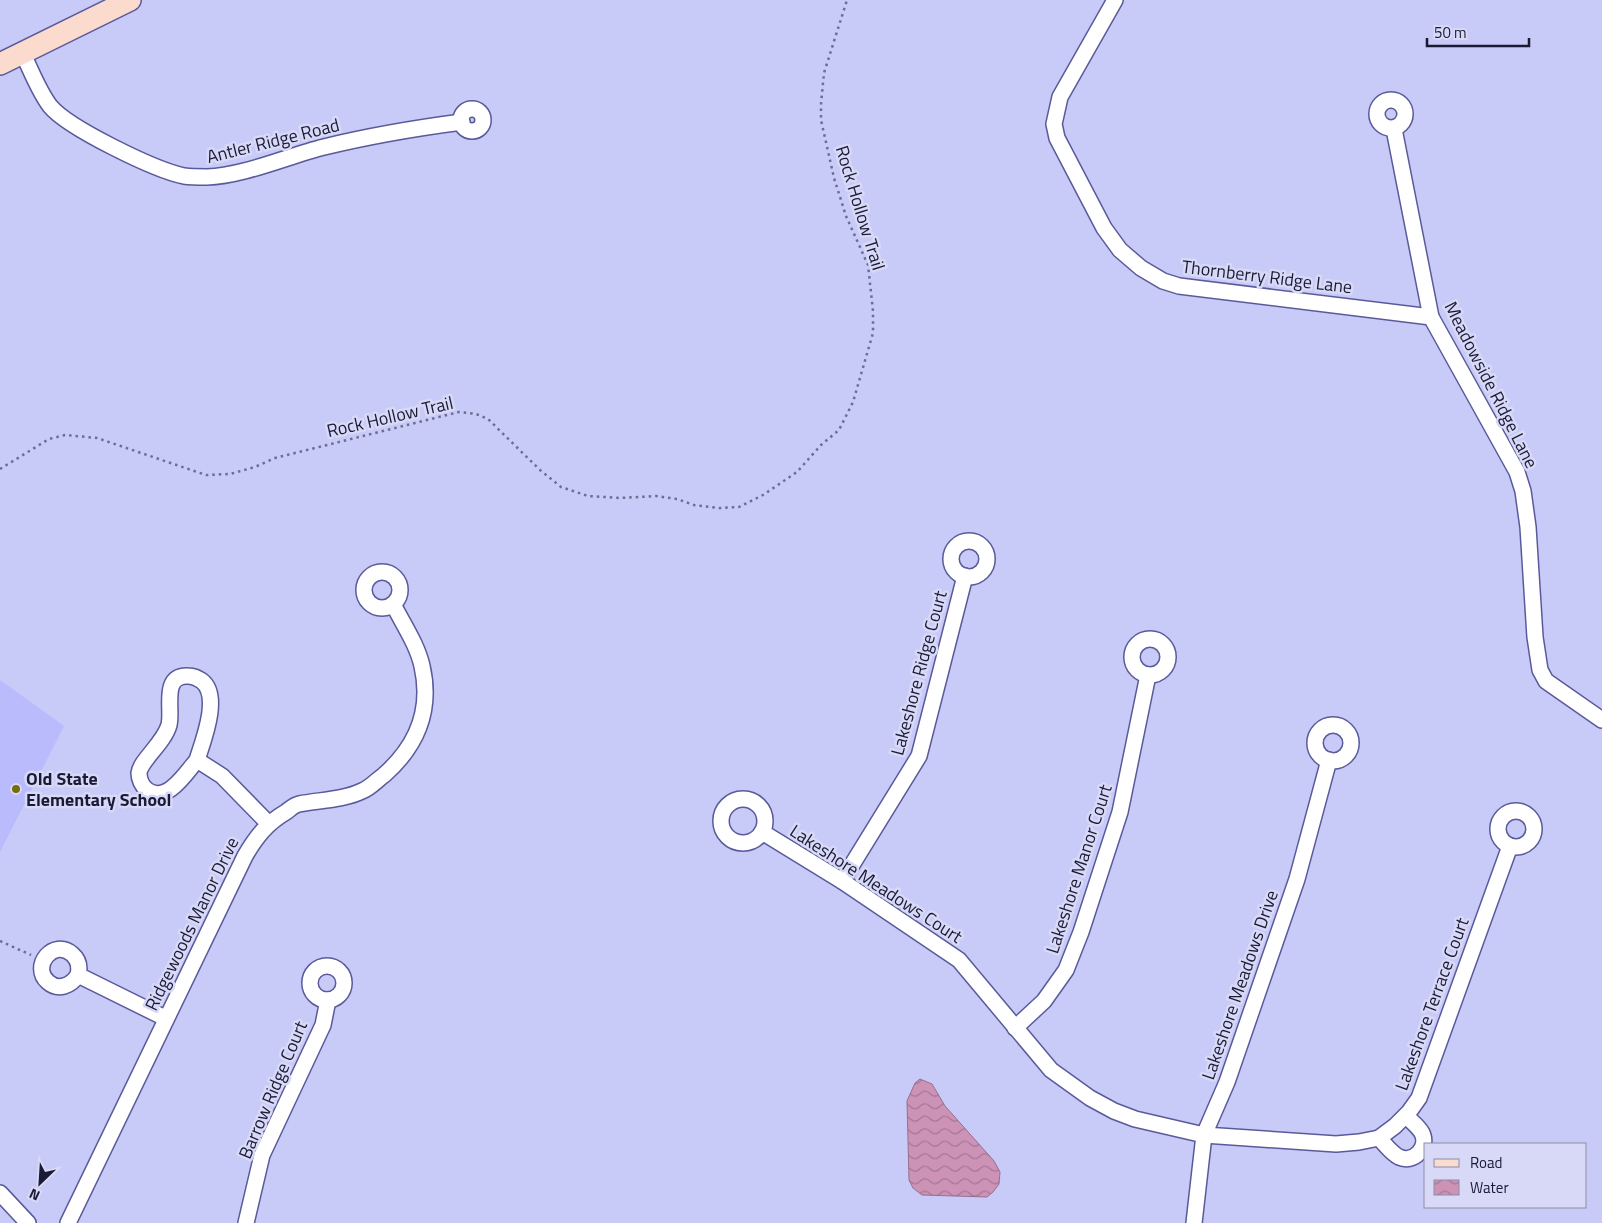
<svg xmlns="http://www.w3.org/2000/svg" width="1602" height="1223" font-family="'Titillium Web',sans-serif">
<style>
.built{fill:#b9bbfc}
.water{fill:url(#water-waves);stroke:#976f8f}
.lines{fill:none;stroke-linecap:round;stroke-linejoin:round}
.street-casing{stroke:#5a5a9b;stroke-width:18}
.secondary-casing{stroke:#5a5a9b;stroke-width:24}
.path{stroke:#6c6d90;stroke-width:2.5;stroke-dasharray:2.5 4;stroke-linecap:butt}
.street{stroke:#fff;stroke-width:15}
.secondary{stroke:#fadbce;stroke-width:21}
.poi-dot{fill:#786d0a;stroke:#d7d9f7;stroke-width:2}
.labels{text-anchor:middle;stroke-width:5;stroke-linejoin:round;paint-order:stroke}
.street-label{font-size:18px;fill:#1a1a35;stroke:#d7d9f7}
.poi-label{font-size:18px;font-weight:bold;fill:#1a1a35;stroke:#d7d9f7;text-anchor:start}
</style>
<defs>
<pattern id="water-waves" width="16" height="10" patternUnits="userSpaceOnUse" patternTransform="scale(1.25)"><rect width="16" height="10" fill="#cd93b6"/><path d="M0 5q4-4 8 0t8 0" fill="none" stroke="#a67795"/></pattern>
</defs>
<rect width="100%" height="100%" fill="#c8caf7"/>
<path class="built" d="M0,680L64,726L0,852Z"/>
<path class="water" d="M920,1079L932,1084L945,1106L994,1161L1000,1172L999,1184L993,1192L987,1197L922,1195L913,1188L909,1180L907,1101L915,1083Z"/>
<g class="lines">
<g class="street-casing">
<g id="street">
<path d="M1115,0L1060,97L1054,124L1057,138L1104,228L1120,250L1141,268L1163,281L1179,286L1431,317"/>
<path d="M22,52C31,70 38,90 50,106C68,128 155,170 184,176C191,177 199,177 207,177C243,176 288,156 324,147C369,136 416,128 462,122"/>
<circle cx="1391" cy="114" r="14"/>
<circle cx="472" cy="120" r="11"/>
<path d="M1394,129L1431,317L1517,472L1523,491L1528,527L1535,637L1540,670L1546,681L1602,720"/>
<circle cx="969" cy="559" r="18"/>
<circle cx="382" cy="590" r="18"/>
<circle cx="1150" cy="657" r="18"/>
<circle cx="1333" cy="743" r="18"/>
<path d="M197,760C186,773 166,805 147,790C142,786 139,779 139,773C140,761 164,743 169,725C173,709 161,675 188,676C194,676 197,678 202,681C221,696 203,741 197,760L222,776L268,823"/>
<circle cx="743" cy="821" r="22"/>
<circle cx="1516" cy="829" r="18"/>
<path d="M762,832L842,881L959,960L1051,1070L1090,1098L1114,1111L1135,1119L1204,1135L1336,1144L1359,1142L1379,1138L1395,1126L1409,1112L1419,1098L1510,846"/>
<path d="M842,881L919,756L965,576"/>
<circle cx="327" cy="983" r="17"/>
<path d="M78,975C71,986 58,991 48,982C30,966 54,938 72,954C79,960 80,967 78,975L165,1018"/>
<path d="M1015,1028L1044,1001L1066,970L1081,932L1120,812L1148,675"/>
<path d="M1379,1138C1385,1144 1391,1153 1399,1157C1414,1164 1429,1147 1422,1133C1418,1126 1411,1121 1406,1116"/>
<path d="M0,1193L28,1223"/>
<path d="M68,1223L245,856C256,837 267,823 286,812C290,809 294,805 299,804C320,800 343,800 362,791C370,788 377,780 384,775C417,746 432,710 422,666C417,644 403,624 393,604"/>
<path d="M246,1223L262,1155L323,1025L328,1000"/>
<path d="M1194,1223L1204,1135L1227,1082L1297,879L1329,760"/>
</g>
</g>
<g class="secondary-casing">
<path id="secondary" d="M0,64L130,0"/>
</g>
<g class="path">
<path d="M0,469L49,439L65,435L97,438L206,475L230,474L255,467L275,458L459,412L476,414L488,419L540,470L561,487L588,496L620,498L656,496L677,499L694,505L719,508L739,507L763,495L797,472L821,445L839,430L853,402L873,333V311L868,265L846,216L834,178L821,120V104L824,73L847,0"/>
<path d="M0,941L31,955"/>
</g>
<use href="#street" class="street"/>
<use href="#secondary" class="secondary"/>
</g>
<circle class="poi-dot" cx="16" cy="789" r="5"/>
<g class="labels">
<g class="street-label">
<text transform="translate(273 141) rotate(-14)" y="6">Antler Ridge Road</text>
<text transform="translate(860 208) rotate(73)" y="6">Rock Hollow Trail</text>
<text transform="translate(1267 277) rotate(7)" y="6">Thornberry Ridge Lane</text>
<text transform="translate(1491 385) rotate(63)" y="6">Meadowside Ridge Lane</text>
<text transform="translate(390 417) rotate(-13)" y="6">Rock Hollow Trail</text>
<text transform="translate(919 673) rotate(-75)" y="6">Lakeshore Ridge Court</text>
<text transform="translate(1079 869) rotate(-72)" y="6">Lakeshore Manor Court</text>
<text transform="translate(876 884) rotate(33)" y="6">Lakeshore Meadows Court</text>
<text transform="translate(192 924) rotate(-64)" y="6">Ridgewoods Manor Drive</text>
<text transform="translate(1240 985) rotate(-71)" y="6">Lakeshore Meadows Drive</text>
<text transform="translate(1432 1004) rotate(-70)" y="6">Lakeshore Terrace Court</text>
<text transform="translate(273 1090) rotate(-67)" y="6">Barrow Ridge Court</text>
</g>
<g class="poi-label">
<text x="26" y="785">Old State<tspan x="26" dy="21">Elementary School</tspan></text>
</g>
</g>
<rect x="1424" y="1143" width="162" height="65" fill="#d7d9f7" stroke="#8b8da9"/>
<rect x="1434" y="1159" width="25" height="8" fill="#fadbce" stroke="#8b8da9"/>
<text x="1470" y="1168" font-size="15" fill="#1a1a35">Road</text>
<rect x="1434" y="1180" width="25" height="15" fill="url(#water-waves)" stroke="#8b8da9"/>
<text x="1470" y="1193" font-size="15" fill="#1a1a35">Water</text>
<g transform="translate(40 1183) rotate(205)" stroke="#d7d9f7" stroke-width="4" paint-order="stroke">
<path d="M0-4L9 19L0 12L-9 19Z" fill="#1a1a35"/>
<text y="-8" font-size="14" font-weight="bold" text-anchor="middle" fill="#1a1a35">N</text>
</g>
<path d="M1427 38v8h102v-8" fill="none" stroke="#1a1a35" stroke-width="2.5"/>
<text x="1434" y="38" font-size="15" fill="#1a1a35" stroke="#d7d9f7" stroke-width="4" paint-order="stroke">50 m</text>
</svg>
